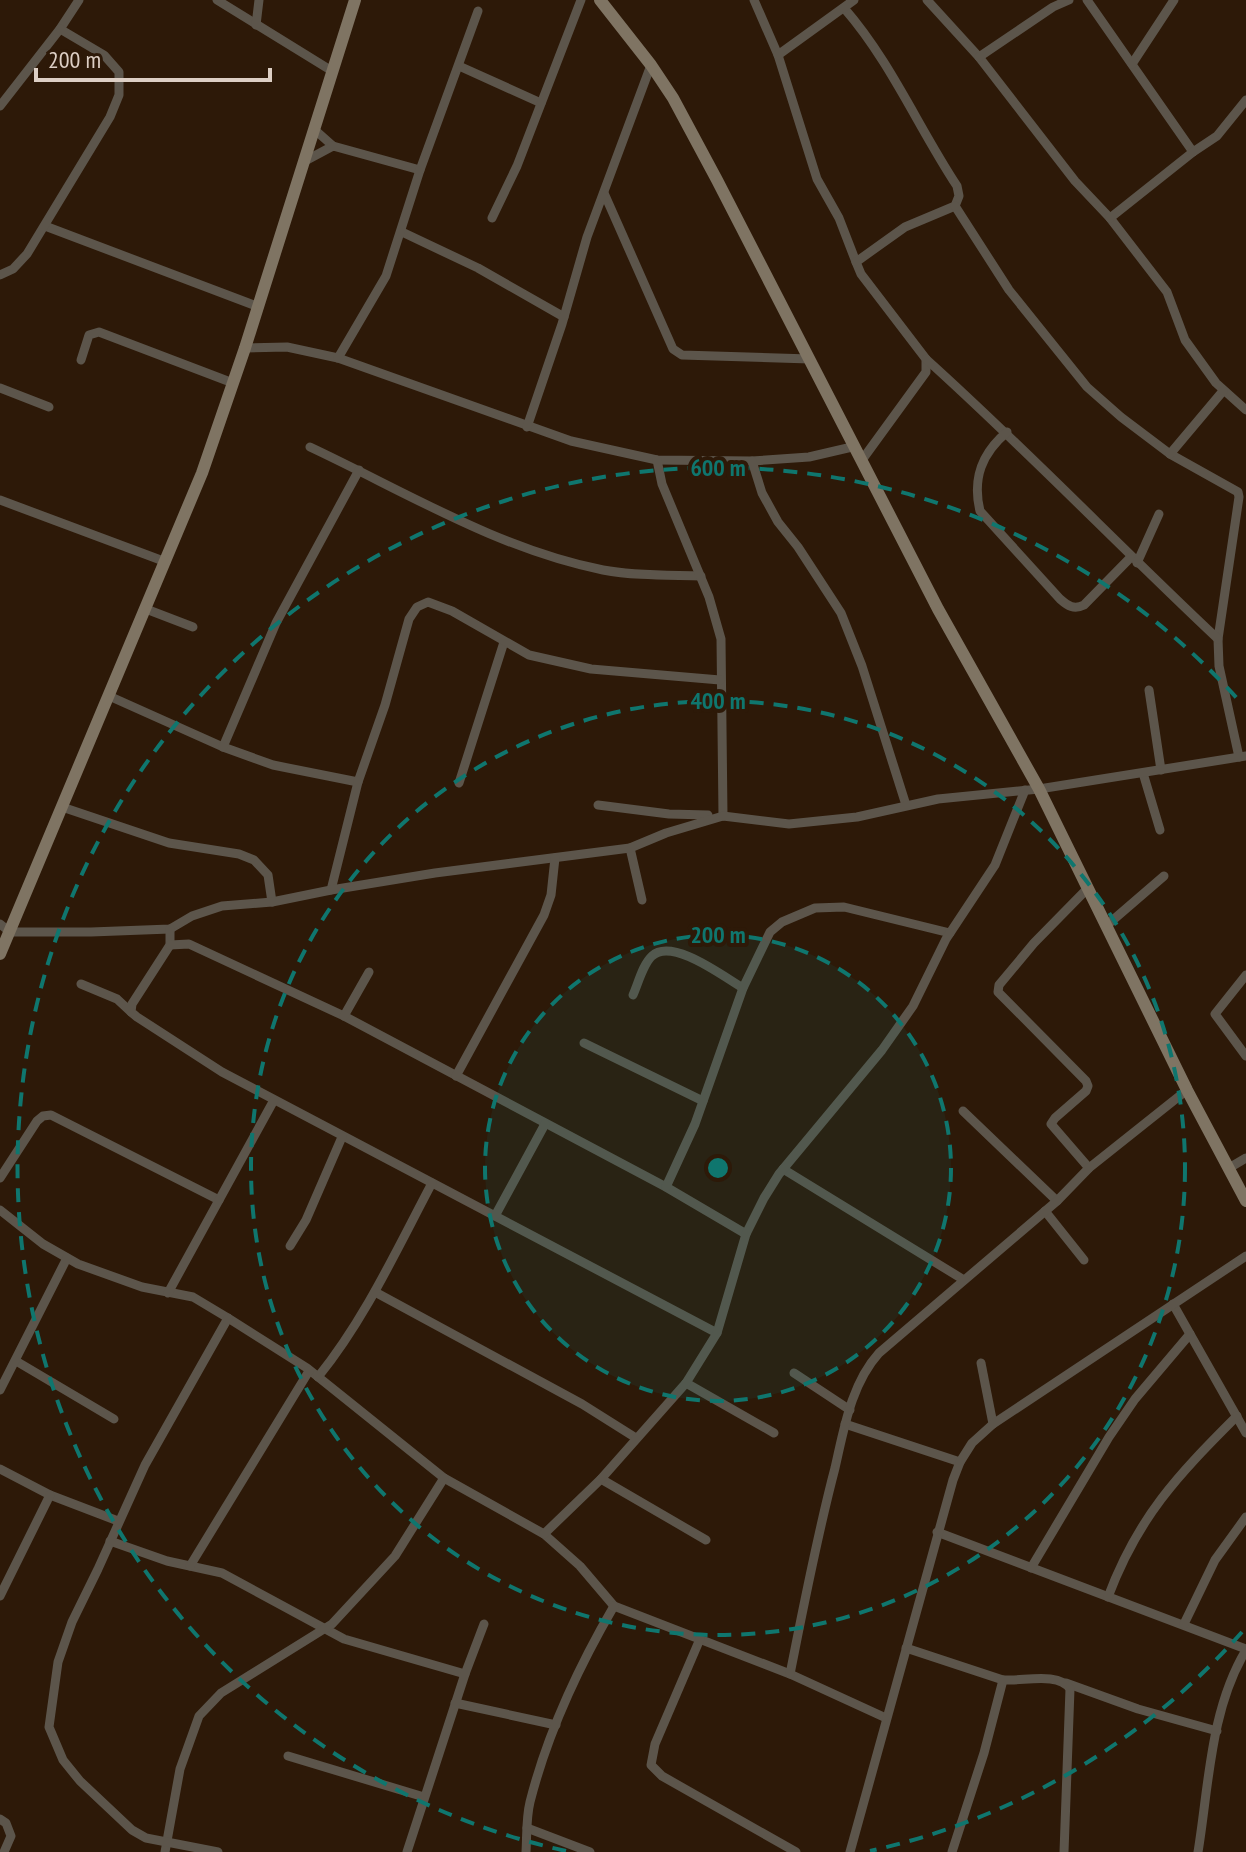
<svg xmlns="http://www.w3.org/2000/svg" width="1246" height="1852" font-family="'PT Sans Narrow',sans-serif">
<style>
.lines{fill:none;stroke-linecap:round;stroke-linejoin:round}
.street{stroke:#5c554b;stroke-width:9}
.secondary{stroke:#7f7463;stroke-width:12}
.ring{fill:none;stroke:#0f766e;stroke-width:4;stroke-dasharray:14 10}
.centre{fill:#0f766e;stroke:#2d1908;stroke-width:4}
.ring-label{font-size:24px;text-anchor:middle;font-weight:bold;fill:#0f766e;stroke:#2d1908;stroke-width:8;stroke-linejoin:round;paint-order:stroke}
</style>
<rect width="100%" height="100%" fill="#2d1908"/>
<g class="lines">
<g class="street">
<path d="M217,0L332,71"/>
<path d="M754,0L778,55L817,179L839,218L856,262"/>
<path d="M927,0L979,57L1075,181L1110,218L1167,292L1185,340L1216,383L1246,410"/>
<path d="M1087,0L1193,152"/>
<path d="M844,8C891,62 918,127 957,186L959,196L955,206L905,227L856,262L861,274L926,359V372L862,460"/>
<path d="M256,25L259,0"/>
<path d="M778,55L854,0"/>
<path d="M979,57L1053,7L1069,0"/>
<path d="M1132,64L1174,0"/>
<path d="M459,66L541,103"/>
<path d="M0,106L60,29L79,0"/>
<path d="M315,130L333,146"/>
<path d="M305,161L333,146L420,170"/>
<path d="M604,193L673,349L682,355L810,359"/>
<path d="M955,206L1009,290L1087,387L1121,417L1170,454L1238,492L1239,497L1218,639L1219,666L1239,757"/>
<path d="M492,218L517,166L581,0"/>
<path d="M1110,218L1193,152L1217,136L1246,100"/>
<path d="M45,226L259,307"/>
<path d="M402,232L478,268L564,317"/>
<path d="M0,275L13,269L27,254L110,117L119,95V72L104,55L60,29"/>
<path d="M245,348L287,347L338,358L571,441L657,460L752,461L809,457L852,447"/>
<path d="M338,358L386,276L420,170L478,11"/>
<path d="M926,359C1026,449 1120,547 1218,639"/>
<path d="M81,360L89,335L99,332L233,383"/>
<path d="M0,388L49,407"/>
<path d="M527,427L562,324L587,237L651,65"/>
<path d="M1007,432C982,453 972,478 980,511L1060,599C1068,606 1074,610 1084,605L1131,557"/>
<path d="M310,447C406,492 498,549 603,570C635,576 669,575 701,576"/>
<path d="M1170,454L1223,391"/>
<path d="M657,460L662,484L709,597L721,639L723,816"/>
<path d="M752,461L762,493L778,522L798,547L841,613L862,666L906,805"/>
<path d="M0,500L166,562"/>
<path d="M1137,563L1159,514"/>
<path d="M146,609L193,627"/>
<path d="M1149,690L1161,770"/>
<path d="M109,696L223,747L273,765L358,782"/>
<path d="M223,747L276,623L359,470"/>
<path d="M1143,773L1160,830"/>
<path d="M459,783L504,642"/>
<path d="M598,805L669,814L708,815"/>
<path d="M62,807L169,843L239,854L254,860L268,875L272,902"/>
<path d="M630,848L642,900"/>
<path d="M1088,888L1034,943L999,985L998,992L1086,1081L1088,1086L1086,1091L1055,1118L1051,1124L1089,1168"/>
<path d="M331,890L358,782L385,705L409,619L417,607L428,602L452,611L529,655L591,669L720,680"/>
<path d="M0,924L10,932H91L170,929L192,916L222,906L272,902L331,890L435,873L630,848L666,833L723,816L789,824L857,817L938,799L1039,789L1246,756"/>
<path d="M1106,926L1164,876"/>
<path d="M170,929V945L132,1004L131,1012L137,1017L222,1072L717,1333"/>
<path d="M170,945L189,944L344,1016L666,1187L746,1234"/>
<path d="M1246,975L1215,1014L1246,1056"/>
<path d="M81,984L117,999L131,1012"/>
<path d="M633,995C638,984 643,964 652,956C672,937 724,977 743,988"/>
<path d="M344,1016L369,972"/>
<path d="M584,1043L703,1101"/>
<path d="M456,1076L544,915L551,895L555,858"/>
<path d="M963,1111L1057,1201"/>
<path d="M1229,1168L1246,1158"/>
<path d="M783,1169L964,1280"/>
<path d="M0,1178L37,1121L43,1116L51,1115L219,1200"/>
<path d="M666,1187L695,1124L743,988L770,932L782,922L815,908L844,907L950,933"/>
<path d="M0,1210L43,1244L78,1264L142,1287L193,1297L228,1318L307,1368L444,1478L544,1534L580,1566L614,1606L790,1674L886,1718"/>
<path d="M1045,1211L1084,1260"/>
<path d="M495,1216L545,1124"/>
<path d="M290,1246L306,1220L342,1137"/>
<path d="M375,1292L582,1404L636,1438"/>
<path d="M168,1293L274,1100"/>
<path d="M1173,1304L1246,1433"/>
<path d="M16,1361L114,1419"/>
<path d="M981,1363L993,1424"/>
<path d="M794,1373L850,1410"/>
<path d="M318,1377C365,1319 397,1249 432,1183"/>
<path d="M686,1383L774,1433"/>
<path d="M0,1390L67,1258"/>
<path d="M845,1424L960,1462"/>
<path d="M0,1469L50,1495L118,1521"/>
<path d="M601,1479L706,1540"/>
<path d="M937,1532L1246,1649"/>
<path d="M544,1534L601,1479L686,1383L717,1333L746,1234L764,1198L779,1174L882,1050L913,1006L946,939L995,865L1025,790"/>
<path d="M110,1541L167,1561L222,1573L344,1639L465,1674"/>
<path d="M190,1566L309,1371"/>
<path d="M1031,1568L1109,1437L1135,1399L1190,1334"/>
<path d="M0,1596L50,1495"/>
<path d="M1108,1597C1138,1517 1177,1476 1237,1416"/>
<path d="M1184,1624L1215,1560L1246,1517"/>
<path d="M700,1639L655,1744L651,1765L662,1776L796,1852"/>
<path d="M906,1648L1003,1680"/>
<path d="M790,1674C804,1604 817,1536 835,1468C844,1429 851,1384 879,1353L1057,1201L1089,1168L1187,1090"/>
<path d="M1066,1683L1138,1709L1217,1731"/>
<path d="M455,1703L556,1725"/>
<path d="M288,1756L424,1797"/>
<path d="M0,1819L6,1823L11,1836L4,1852"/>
<path d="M527,1828L590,1852"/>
<path d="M165,1852L180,1769L199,1716L221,1693L332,1624L395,1556L444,1478"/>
<path d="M218,1852L146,1838L132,1830L80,1781L63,1760L49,1727L58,1662L72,1622L98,1569L145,1465L228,1318"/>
<path d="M407,1852L465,1674L484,1624"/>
<path d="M526,1852C527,1836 526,1818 530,1802C547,1735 579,1666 614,1606"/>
<path d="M850,1852L953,1480L960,1462L972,1443L993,1424L1246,1256"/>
<path d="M952,1852L984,1753L1003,1680H1011C1028,1680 1060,1673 1070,1689L1064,1852"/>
<path d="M1198,1852C1209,1785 1210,1710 1246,1650"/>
</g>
<g class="secondary">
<path d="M600,0L651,65L673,98L717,180L938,609L1039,789L1187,1090L1246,1201"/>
<path d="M0,954L202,473L245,348L355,0"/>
</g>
</g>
<circle cx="718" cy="1168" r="233" fill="#0f766e" fill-opacity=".12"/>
<g class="ring">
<circle cx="718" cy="1168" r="233"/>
<circle cx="718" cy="1168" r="467"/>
<path d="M1242 1632A700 700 0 0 1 870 1851M566 1851A700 700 0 1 1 1242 704"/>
</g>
<circle cx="718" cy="1168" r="12" class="centre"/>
<g class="ring-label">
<text x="718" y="476">600 m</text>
<text x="718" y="709">400 m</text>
<text x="718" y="943">200 m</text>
</g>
<path d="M36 68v12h234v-12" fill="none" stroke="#ddcfc5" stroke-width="4"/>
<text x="48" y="68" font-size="24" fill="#ddcfc5" stroke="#2d1908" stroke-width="6" paint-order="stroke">200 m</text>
</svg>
